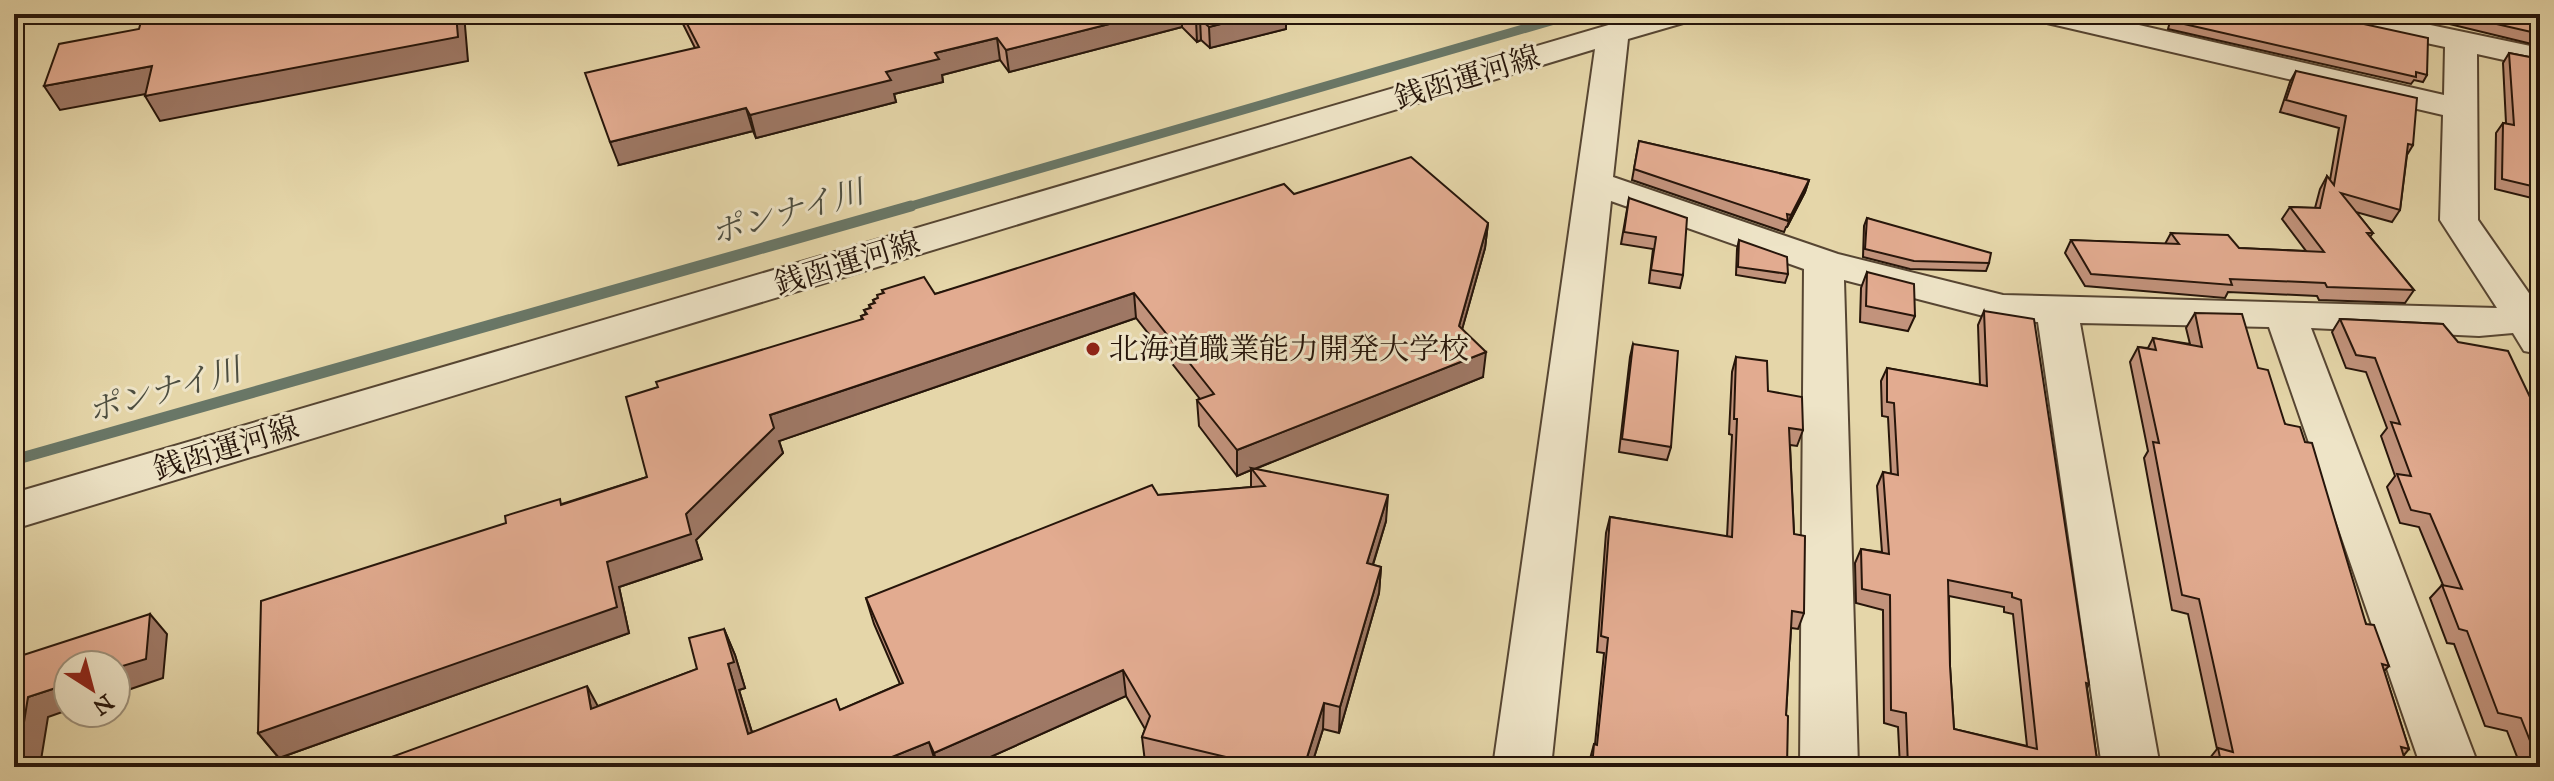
<svg xmlns="http://www.w3.org/2000/svg" width="2554" height="781" font-family="'IM FELL Great Primer','Noto Serif JP',serif">
<style>
.lines{fill:none;stroke-linecap:round;stroke-linejoin:round}
.stream-far1{stroke:#697767;stroke-width:9}
.stream{stroke:#697767;stroke-width:11}
.minor-casing{stroke:#564532;stroke-width:4}
.minor{fill:#eee4c7;fill-rule:evenodd}
.wall{fill:#c2937c;stroke:#26150a;stroke-width:2;fill-rule:evenodd}
.shaded-wall{fill:#9e7865;stroke:#26150a;stroke-width:2}
.building{fill:#e2ab90;stroke:#26150a;stroke-width:2;fill-rule:evenodd}
.poi-dot{fill:#8f2418;stroke:#eee4c7;stroke-width:3}
.labels{text-anchor:middle;stroke-width:6;stroke-linejoin:round;paint-order:stroke}
.street-label{font-size:30px;fill:#26150a;stroke:#eee4c7}
.poi-label{font-size:30px;fill:#26150a;stroke:#eee4c7;text-anchor:start}
.water-label{font-size:32px;font-style:italic;fill:#4d4e40;stroke:#eee4c7}
</style>
<rect width="100%" height="100%" fill="#e5d6a9"/>
<filter id="stains"><feTurbulence type="fractalNoise" baseFrequency=".0025" numOctaves="4"/><feColorMatrix values="0 0 0 0 .2 0 0 0 0 .09 0 0 0 0 .02 0 0 0 .5 -.17"/></filter>
<radialGradient id="worn" r=".72"><stop offset=".6" stop-color="#630" stop-opacity="0"/><stop offset="1" stop-color="#630" stop-opacity=".3"/></radialGradient>
<g class="lines">
<path class="stream-far1" d="M904,208L1575,14"/>
<path class="stream" d="M14,460L911,206"/>
<g class="minor-casing">
<path id="minor" d="M1646,14H1694L1690,21L1628,39L1613,177L1838,254L2003,295L2497,308L2440,220L2443,115L2047,23L2036,21L2032,14H2089L2111,19L2115,14H2146L2139,25L2444,95L2445,47L2324,21L2320,14H2378L2540,48V68L2477,54L2478,220L2540,309V354L2524,351L2513,333L2479,336L2311,328L2479,767H2421L2269,327L2080,323L2160,767H2102L2038,322L2003,321L1844,280L1858,767H1800L1804,269L1611,201L1551,767H1493L1595,49L14,529V493Z"/>
</g>
<use href="#minor" class="minor"/>
</g>
<g class="wall">
<path d="M678,14H1286V29L1210,48L1201,40L1197,42L1182,27L1009,72L1000,60L942,75L943,82L894,94L896,102L756,138L753,131L619,165L695,48Z"/>
<path d="M2172,14H2318L2427,75L2423,82L2414,80L2411,84L2168,29Z"/>
<path d="M2439,14H2540V46L2437,21Z"/>
<path d="M2509,53L2540,59V200L2495,189L2496,133L2503,123H2506L2503,63Z"/>
<path d="M2296,71L2413,145L2407,155L2400,210L2392,222L2356,212L2373,233L2370,237L2414,290L2405,303L2319,300L2317,296L2228,292L2225,298L2085,286L2065,253L2071,240L2165,244L2171,233L2239,248L2306,251L2282,219L2290,207L2315,208L2320,189L2327,176L2330,180L2339,128L2280,112L2290,82Z"/>
<path d="M1639,141L1809,180L1805,192L1787,227H1786L1784,232L1632,180Z"/>
<path d="M1294,194L1488,223L1485,248L1462,329L1483,377L1255,469L1386,521L1373,565L1381,567L1379,593L1339,733L1323,729L1311,767H1163L1145,762L1142,737L1145,729L1126,696L968,767H364L598,706L697,669L724,629L735,655L745,688L739,690L752,732L840,710L900,684L874,624L866,598L1158,495L1251,487V470L1237,476L1199,426L1197,400L1200,399L1136,318L779,441L783,453L696,540L702,559L619,587L629,633L279,758L258,733L562,504L647,477L862,320L861,316L866,314L864,310L870,308L869,305L874,303L873,300L878,298L883,293L882,290L935,294Z"/>
<path d="M1629,198L1683,275L1680,288L1649,283L1653,249L1621,244Z"/>
<path d="M1867,218L1989,263L1986,271L1910,269L1863,257L1864,226Z"/>
<path d="M1739,240L1788,274L1785,283L1736,275L1737,249Z"/>
<path d="M1867,272L1915,316L1908,331L1860,322L1861,288Z"/>
<path d="M1984,311L2089,684L2087,688L2098,767H1900L1898,727L1884,723L1883,610L1856,603L1855,563L1861,549L1882,552L1877,486L1883,472L1891,474L1888,417L1882,416L1881,381L1887,368L1980,385L1978,325ZM1949,596L2004,607V612L2013,614L2027,746L1954,729L1950,666Z"/>
<path d="M2195,313L2258,368L2285,424L2366,624L2389,666L2384,671L2409,749L2404,755L2407,767H2207L2206,763L2217,749L2188,614L2172,610L2144,458L2148,451L2130,362L2138,347L2148,348L2153,338L2190,344L2186,328Z"/>
<path d="M2340,319L2443,324L2540,767H2521L2507,731L2485,726L2454,644L2447,643L2430,598L2442,585H2443L2419,527L2400,523L2387,487L2395,476L2381,436L2387,428L2366,372L2346,368L2332,332Z"/>
<path d="M1633,344L1671,447L1667,460L1619,452L1630,357Z"/>
<path d="M1736,357L1803,430L1797,446L1790,445L1794,534L1804,613L1798,629L1791,628L1786,715L1787,767H1589L1590,759L1594,744H1595L1604,653L1597,652L1606,533L1610,517L1727,537L1732,435L1729,434L1732,372Z"/>
</g>
<g class="shaded-wall">
<path d="M456,14H464L468,61L160,121L145,96Z"/>
<path d="M1149,14H1182V27L1009,72L1006,50Z"/>
<path d="M1260,14H1286V29L1210,48L1209,27Z"/>
<path d="M1200,19L1201,40L1197,42L1196,20Z"/>
<path d="M997,38L1000,60L942,75L943,82L894,94L896,102L756,138L750,115L886,72L935,53Z"/>
<path d="M152,66L167,90L60,110L44,86Z"/>
<path d="M746,108L753,131L619,165L610,142Z"/>
<path d="M1809,180L1805,192L1787,227L1791,215Z"/>
<path d="M1488,223L1485,248L1456,351L1459,326Z"/>
<path d="M1134,293L1136,318L779,441L783,453L696,540L702,559L619,587L629,633L279,758L258,733L607,562L686,514L770,415Z"/>
<path d="M1486,352L1483,377L1252,470L1251,468V470L1237,476V450Z"/>
<path d="M1388,495L1386,521L1365,590L1367,563Z"/>
<path d="M1381,567L1379,593L1339,733L1340,707Z"/>
<path d="M150,614L167,634L163,678L116,694V668Z"/>
<path d="M724,629L735,655L745,688L739,690L760,759L748,734L728,664Z"/>
<path d="M1123,670L1126,696L968,767H938L934,753Z"/>
<path d="M68,684V710L48,717L41,760L21,767H14V743L28,697Z"/>
<path d="M587,686L601,712L591,709Z"/>
<path d="M1324,703L1323,729L1311,767H1304Z"/>
<path d="M929,742L937,767H867Z"/>
</g>
<g class="building">
<path d="M143,14H456L458,37L145,96L152,66L44,86L59,44L139,29Z"/>
<path d="M682,14H1149L1006,50L997,38L935,53L939,59L886,72L891,80L750,115L746,108L610,142L585,73L699,47Z"/>
<path d="M1190,14H1260L1209,27L1200,19L1196,20Z"/>
<path d="M2174,14H2318L2428,38L2427,75L2416,72V77L2171,21Z"/>
<path d="M2453,14H2540V34Z"/>
<path d="M2509,53L2540,59V188L2502,179L2503,123L2514,125Z"/>
<path d="M2296,71L2417,98L2413,145L2408,144L2400,210L2341,193L2373,233H2367L2414,290L2327,287L2325,283L2230,279L2232,285L2091,274L2071,240L2179,244L2171,233L2228,235L2239,248L2324,252L2290,207L2320,208L2327,176L2334,185L2346,116L2286,100Z"/>
<path d="M1639,141L1809,180L1791,215L1787,214L1788,221L1634,169Z"/>
<path d="M1411,157L1488,223L1459,326L1486,352L1237,450L1197,400L1214,394L1134,293L770,415L774,428L686,514L691,534L607,562L617,607L258,733L261,601L506,523L505,516L560,499L561,505L647,477L626,397L658,387L656,382L863,319L861,316L867,314L864,310L871,308L869,305L875,303L873,300L878,298L877,295L884,293L882,290L924,277L935,294L1284,184L1294,194Z"/>
<path d="M1629,198L1687,218L1683,275L1651,270L1656,237L1624,232Z"/>
<path d="M1867,218L1991,253L1989,263L1914,261L1865,249Z"/>
<path d="M1739,240L1787,257L1788,274L1738,267Z"/>
<path d="M1867,272L1914,284L1915,316L1866,306Z"/>
<path d="M1984,311L2034,319L2089,684L2086,683L2098,767H1908L1906,713L1891,710L1890,595L1862,589L1861,549L1889,554L1883,472L1898,475L1894,403L1887,402V368L1987,386ZM1948,580L2012,593V597L2021,600L2037,749L1954,729L1950,666Z"/>
<path d="M2195,313L2242,314L2258,368L2268,370L2285,424L2300,427L2305,442L2312,443L2366,624L2374,625L2389,666L2382,664L2409,749L2401,747L2407,767H2222L2218,748L2233,752L2199,599L2182,595L2153,442L2159,443L2138,347L2156,350L2153,338L2202,347Z"/>
<path d="M2340,319L2443,324L2458,342L2508,351L2540,418V766L2521,718L2498,713L2467,631L2459,629L2442,585L2462,589L2430,514L2411,510L2397,474L2411,476L2391,422L2400,424L2375,358L2356,355Z"/>
<path d="M1633,344L1678,351L1671,447L1622,439Z"/>
<path d="M1736,357L1767,361L1768,391L1802,397L1803,430L1789,428L1794,534L1805,536L1804,613L1792,611L1786,715L1788,716L1787,767H1592L1594,744L1597,745L1608,638L1601,636L1610,517L1732,537L1737,419H1734Z"/>
<path d="M1251,468L1388,495L1367,563L1381,567L1340,707L1324,703L1304,767H1268L1142,737L1150,716L1123,670L934,753L929,742L867,767H364L587,686L591,709L697,669L689,638L724,629L734,662L728,664L748,734L836,699L840,710L903,683L866,598L1152,485L1158,495L1265,486Z"/>
<path d="M150,614L146,659L116,668V665H68V684L28,697L21,741L14,743V658Z"/>
</g>
<circle class="poi-dot" cx="1093" cy="349" r="8"/>
<g class="labels">
<g class="street-label">
<text transform="translate(1467 77) rotate(-17)" y="10">銭函運河線</text>
<text transform="translate(847 263) rotate(-17)" y="10">銭函運河線</text>
<text transform="translate(226 448) rotate(-17)" y="10">銭函運河線</text>
</g>
<g class="poi-label">
<text x="1109" y="359">北海道職業能力開発大学校</text>
</g>
<g class="water-label">
<text transform="translate(787 212) rotate(-16)" y="11">ポンナイ川</text>
<text transform="translate(164 390) rotate(-16)" y="11">ポンナイ川</text>
</g>
</g>
<rect width="2554" height="781" fill="none" stroke="#e5d6a9" stroke-width="48"/>
<rect x="16" y="16" width="2522" height="749" fill="none" stroke="#26150a" stroke-width="4"/>
<rect x="24" y="24" width="2506" height="733" fill="none" stroke="#26150a" stroke-width="2"/>
<g transform="translate(92 689) rotate(144)"><circle r="38" fill="#eee4c7" stroke="#9e917b" stroke-width="2"/>
<path d="M0-6L14 30L0 20L-14 30Z" fill="#8f2418"/>
<text y="-12" font-size="22" font-weight="bold" text-anchor="middle" fill="#26150a">N</text>
</g>
<rect width="100%" height="100%" filter="url(#stains)"/>
<rect width="100%" height="100%" fill="url(#worn)"/>
</svg>
